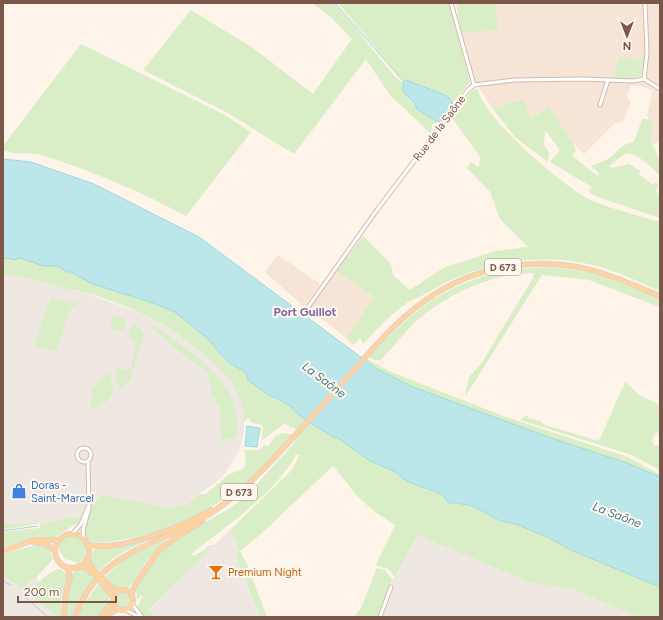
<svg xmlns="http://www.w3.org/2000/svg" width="663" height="620" font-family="Figtree,sans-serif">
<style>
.residential{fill:#f6e5d7}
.industrial{fill:#efe7e2}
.green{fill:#d9eec6}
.water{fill:#bbe7ea;stroke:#a1d8dc}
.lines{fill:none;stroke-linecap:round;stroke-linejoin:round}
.stream{stroke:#a1d8dc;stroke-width:1}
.minor-casing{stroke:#d2baad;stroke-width:5}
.major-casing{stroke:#ddd3d0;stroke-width:6}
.minor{stroke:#fff;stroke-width:3}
.major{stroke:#ffd39f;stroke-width:4}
.labels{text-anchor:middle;stroke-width:4;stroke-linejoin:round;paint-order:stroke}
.shield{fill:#fff8f1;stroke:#a3877c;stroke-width:1}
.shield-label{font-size:10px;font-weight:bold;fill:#7b574a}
.street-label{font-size:11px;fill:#7b574a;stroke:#fff8f1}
.shop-label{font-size:11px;fill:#366cbe;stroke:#fff8f1;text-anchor:start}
.food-label{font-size:11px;fill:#c56008;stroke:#fff8f1;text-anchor:start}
.neighbourhood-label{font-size:12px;font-weight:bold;fill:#86669e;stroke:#fff8f1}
.water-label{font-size:12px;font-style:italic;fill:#3c7c81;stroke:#fff8f1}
</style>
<rect width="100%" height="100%" fill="#fef4e9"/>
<g class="residential">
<path d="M495,3H660V142L651,145L654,122L647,116L652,91L641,86L631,85L627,97L631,102L623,122L615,123L584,154L573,143L549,107L531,118L523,99L493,109L476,83L460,33L497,29Z"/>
<path d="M278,255L320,284L304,307L265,272Z"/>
<path d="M336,271L374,297L346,338L309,309Z"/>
</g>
<g class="industrial">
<path d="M3,274L26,278L70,290L74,289L144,314L166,327L217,364L235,386L240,399L244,419V432L239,451L224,475L214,484L195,496L192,503L184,507L165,508L102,494L96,504L91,508H85L81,518L71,516L55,522L3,524Z"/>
<path d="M230,530L240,551L247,586L260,617H143L200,558Z"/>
<path d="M417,535L529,582L572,589L639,617H378L392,579L395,577Z"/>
<path d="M3,576L23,588L36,578L39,581L34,587L31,594L57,617H3Z"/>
</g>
<g class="green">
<path d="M312,3H334L353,25L395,77L403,83C402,100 424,115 438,122L432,124L431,134L390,95L366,59L294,154L228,113L143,70L191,10L253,48L313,94L352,39L332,18Z"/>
<path d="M338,3H449L470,82L453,103L447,96L404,81L399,76Z"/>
<path d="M456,3H495L498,30L461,33Z"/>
<path d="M81,44L223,114L251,132L186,216C140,191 94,172 45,156C32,151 15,156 3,150V146Z"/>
<path d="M618,58L645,60C643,83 631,78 612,78L613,73L616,70Z"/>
<path d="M475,89H478C482,117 566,190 593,201C614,210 638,215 660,222V291C641,283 621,273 601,267C554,254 503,258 458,277C444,282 431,291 418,298C401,302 376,331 363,344L360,338L353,345L346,338L374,297L336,271L363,236L391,264L393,275L410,290L445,267L496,251L528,247L500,219L490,192L467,168L471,162L479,167L480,157L450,115L471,92Z"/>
<path d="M523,99L531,118L549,107L573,143L576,151L572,156L599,177L598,172L591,166L608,159L624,145L634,142L642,119H650L654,122L651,141L660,161V176C651,166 639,155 626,153L609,166L612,168L629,164L640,171L639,174L653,185L656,182L659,186L656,190L660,198V218L595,196L588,191L592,187L550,162L560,150L545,130L544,145L549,152L548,162L516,138L493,109Z"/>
<path d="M20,258L44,266H58L73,272L93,284L153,303L175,312L207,338L230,364L245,371L258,387L276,400L291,406L299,416L305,418L333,437H338L370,461L397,472L399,477L426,490L440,493L450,503H457L473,506L500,521L516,524L547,537L573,551L660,587V617H639L572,589L529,582L417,535L395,577L388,569L376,565L395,525L375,512L358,497L333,466L262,533L240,551L247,564L267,617H260L236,557L240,551L230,530L292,470L300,454L296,455C275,494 226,526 191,554L195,556L210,545H214L148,611L155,617H145L137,607L143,597L141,595L137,600L136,587L163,548L177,537L229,509L246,496L295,442L296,429L284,424L262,440L263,426L259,424L252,423L248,418L244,422C243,384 217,364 189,343C175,333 161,322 145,315C123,304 98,296 74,289L70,290L26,278L3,274V259Z"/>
<path d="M549,267C592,270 621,282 660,299V307L589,280L542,275L465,397L469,377L481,364L533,278L534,273C494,273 451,292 421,317C406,330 394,346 381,360H374L369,357C426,297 464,270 549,267Z"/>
<path d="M51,297L70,304L73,302L77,303L76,306H72L56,351L34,346Z"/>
<path d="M112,316L125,319L126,324L123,330L116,331L110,328L113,317Z"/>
<path d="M146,323C157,326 167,335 175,341C203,361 233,381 237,418C238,424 238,434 234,439H221L220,406L216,405L215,397L212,396L209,374L172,346L164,337Z"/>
<path d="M133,325C139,325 142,331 144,336L130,379L121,389C116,383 113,372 119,367H121V370L127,371L128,369H131L133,364L131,363L137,342L127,337L130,328Z"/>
<path d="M367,359L391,372L506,417L628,457L660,475V477L627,463L551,438L413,387L377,369L365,361Z"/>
<path d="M107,373C120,388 109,406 91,408L92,389Z"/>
<path d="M625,382L639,395L660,405V434L656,432L652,441L654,445L660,446V470L632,455L520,420L527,415L528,418L540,421L545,425L599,441Z"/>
<path d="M282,433L292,434C253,489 187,530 120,540C108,542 96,546 86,538C84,529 88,517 91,509C92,505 100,499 102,494L165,508L188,505L198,494H206L228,475L244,468L246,459L244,450H260L264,445L268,446L276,436Z"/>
<path d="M71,516L81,518L79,522L55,537H36L3,547V532L39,528L41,523L3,530V524L55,522Z"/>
<path d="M168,532C144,543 115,551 98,573L89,561L90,555L96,548L146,539Z"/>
<path d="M70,536L79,538L86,547L85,556L79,563L65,559L59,550V542Z"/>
<path d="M167,539L149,558L128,589L114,587L103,578L127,557Z"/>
<path d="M39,544L49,548L53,559L36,578L23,588L3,576V554Z"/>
<path d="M82,568L95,577L81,596L72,617H65L67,593L73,572Z"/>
<path d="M377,568L385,570L392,579L379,614L378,617H354L361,608Z"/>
<path d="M58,569H61L67,575V581L61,598V617H57L31,594C35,582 46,575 58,569Z"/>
<path d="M100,582L109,595V605L95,617H78L82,607Z"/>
<circle cx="122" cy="600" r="8"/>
</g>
<g class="water">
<path d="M406,80L447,96L453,103L444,119L438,122L417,109L416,106L403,91V83Z"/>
<path d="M3,159L31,162L94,184L199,237L377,369L413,387L551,438L627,463L660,477V587L573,551L547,537L516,524L500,521L473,506L457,503H450C445,501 445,495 439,493C428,489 402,482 396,472L370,461L338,438L333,437C323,430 294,415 291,406L267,394L248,380L245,371L230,364L207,338L175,312L153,303L93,284L74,274L73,272H67L58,266H44L20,258L13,260L8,258L3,259Z"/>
<path d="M247,426L260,428L257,447L245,446Z"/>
</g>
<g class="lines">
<g class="stream">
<path d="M335,3L404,82"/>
<path d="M3,531L37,526"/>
<path d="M3,581L11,585"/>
<path d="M24,596L48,617"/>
</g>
<g class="minor-casing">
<g id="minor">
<path d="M451,3L474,85"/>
<path d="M644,79L647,53L645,3"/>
<path d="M644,79L660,89"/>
<path d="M600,105L608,80"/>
<path d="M306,310L377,210L468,90L474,85L515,80L583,79L633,81L644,79"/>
<circle cx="84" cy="455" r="7"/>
<path d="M72,534L81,524L88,507"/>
<path d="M84,540L83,530L89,508L88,461"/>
<path d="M132,604L142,617"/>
<path d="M126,610L139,617"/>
<path d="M380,617L391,587"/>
</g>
</g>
<g class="major-casing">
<g id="major">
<circle cx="72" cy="551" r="17"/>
<path d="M33,542L46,544L55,551"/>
<path d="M86,543C112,556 188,524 211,510"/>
<path d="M3,551L34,540H59"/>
<path d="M87,558L90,565L97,574"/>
<path d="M79,566L86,568L95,575"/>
<path d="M102,578L111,587L120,591"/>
<path d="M100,580L113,597"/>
<circle cx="123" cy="600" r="10"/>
<path d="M131,595L136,583L160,549L174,539L202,521"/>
<path d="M64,617L65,598L70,577L67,567"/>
<path d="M75,617C96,558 142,549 192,524C213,514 230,500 247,485C285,449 319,408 354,370C379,341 405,312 438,292C477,268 526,259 572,266C603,271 631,284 660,296"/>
<path d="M100,617L113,602"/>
<path d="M103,617L118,609"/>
</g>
</g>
<use href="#minor" class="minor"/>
<use href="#major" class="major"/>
</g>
<defs>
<g id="shop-bare" transform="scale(1.2)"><path d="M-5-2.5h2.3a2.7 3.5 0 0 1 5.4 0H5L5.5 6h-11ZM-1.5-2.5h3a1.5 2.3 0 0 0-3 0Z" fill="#3f7fe0" stroke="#fff8f1" stroke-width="2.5" paint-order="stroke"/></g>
<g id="bar-bare" transform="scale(1.2)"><path d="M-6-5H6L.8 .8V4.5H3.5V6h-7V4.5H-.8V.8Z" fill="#e8710a" stroke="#fff8f1" stroke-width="2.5" paint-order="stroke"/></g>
</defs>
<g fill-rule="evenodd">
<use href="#shop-bare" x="19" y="491"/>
<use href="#bar-bare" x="216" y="572"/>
</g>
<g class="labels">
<g class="shield">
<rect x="485" y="259" width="36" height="16" rx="3"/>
<rect x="221" y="484" width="36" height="16" rx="3"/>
</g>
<g class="shield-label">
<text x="503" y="271">D 673</text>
<text x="239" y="496">D 673</text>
</g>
<g class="street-label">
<text transform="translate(439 128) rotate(-53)" y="4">Rue de la Saône</text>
</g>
<g class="shop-label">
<text x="31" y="489">Doras -<tspan x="31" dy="13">Saint-Marcel</tspan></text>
</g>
<g class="food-label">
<text x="228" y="576">Premium Night</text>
</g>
<g class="neighbourhood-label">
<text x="305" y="316">Port Guillot</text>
</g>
<g class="water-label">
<text transform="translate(324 380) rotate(37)" y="4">La Saône</text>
<text transform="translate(617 515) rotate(21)" y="4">La Saône</text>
</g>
</g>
<rect width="663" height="620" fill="none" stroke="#7b574a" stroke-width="8"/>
<g transform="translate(627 36) rotate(180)" stroke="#fff8f1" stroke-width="3" paint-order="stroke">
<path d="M0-3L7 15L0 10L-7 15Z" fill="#7b574a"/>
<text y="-6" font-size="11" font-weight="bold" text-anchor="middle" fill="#7b574a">N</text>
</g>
<path d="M18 596v6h98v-6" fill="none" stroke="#7b574a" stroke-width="2"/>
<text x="24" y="596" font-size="12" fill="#7b574a" stroke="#fff8f1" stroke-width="3" paint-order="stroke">200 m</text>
</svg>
